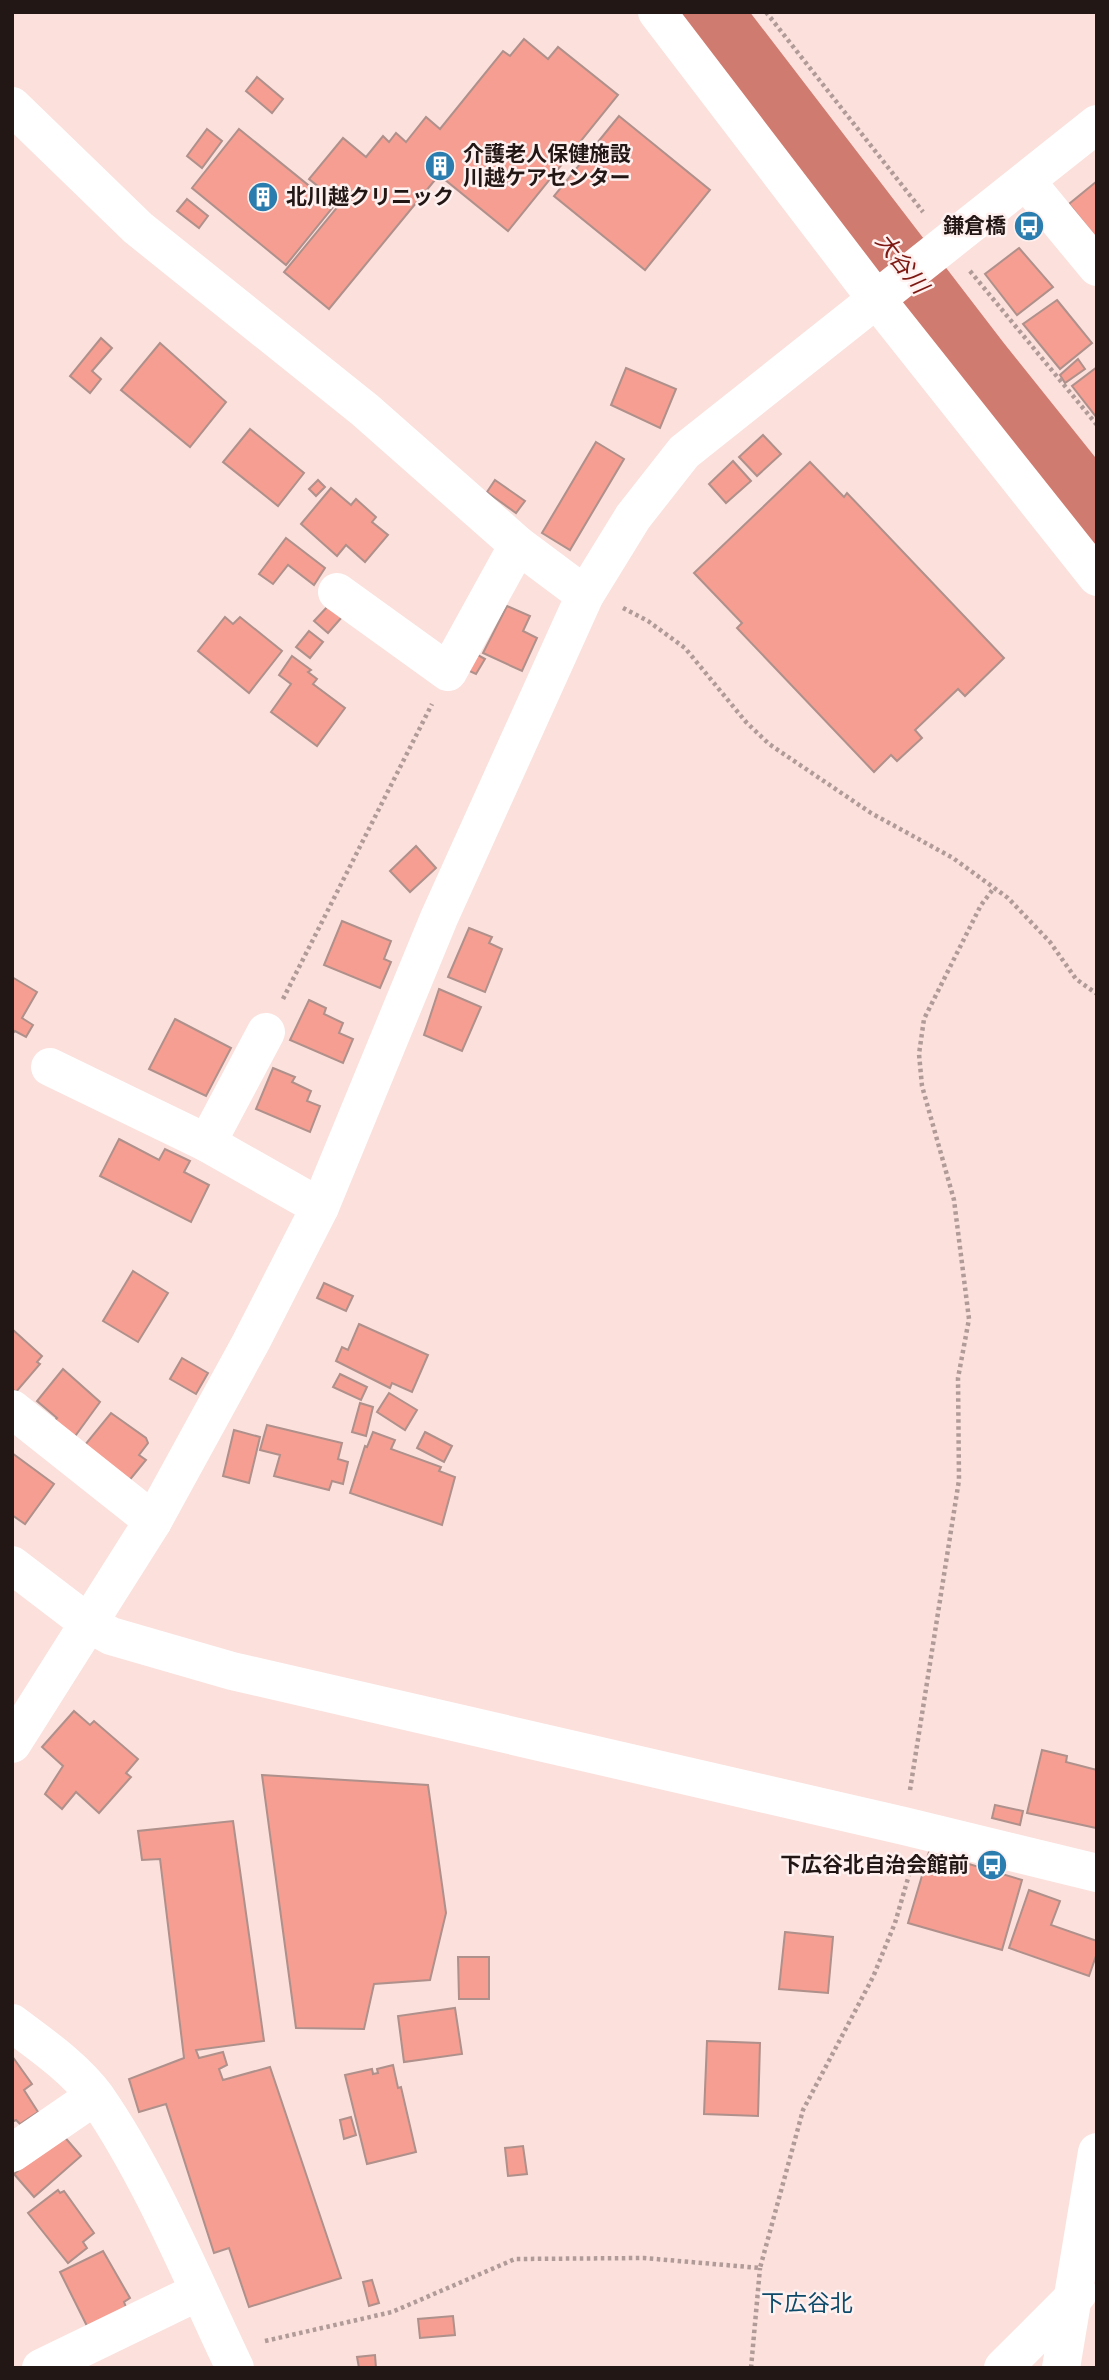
<svg xmlns="http://www.w3.org/2000/svg" width="1109" height="2380" font-family="Quicksand,'Noto Sans JP',sans-serif">
<style>
.lines{fill:none;stroke-linecap:round;stroke-linejoin:round}
.river{stroke:#cf7b6f;stroke-width:68}
.building{fill:#f59e91;stroke:#af908b;stroke-width:2}
.path{stroke:#b19b98;stroke-width:4.5;stroke-dasharray:3.5 3.5;stroke-linecap:butt}
.minor{stroke:#fff;stroke-width:38}
.labels{text-anchor:middle;stroke-width:5;stroke-linejoin:round;paint-order:stroke}
.poi-label{font-size:21px;font-weight:bold;fill:#231715;stroke:#fff1ef;text-anchor:start}
.water-label{font-size:23px;font-style:italic;fill:#7c1711;stroke:#fff1ef}
.neighbourhood-label{font-size:23px;fill:#0d4a6a;stroke:#fff1ef}
</style>
<rect width="100%" height="100%" fill="#fbe0dc"/>
<g class="lines">
<path class="river" d="M707,12L977,364L1097,514"/>
</g>
<g class="building">
<path d="M524,39L548,59L558,47L618,95L508,231L439,175L329,309L284,272L340,204L309,179L343,138L366,157L383,136L389,142L396,133L406,142L426,117L440,129L503,51L510,56Z"/>
<path d="M257,77L283,99L272,113L246,91Z"/>
<path d="M619,116L710,190L645,270L554,196Z"/>
<path d="M207,129L222,141L202,168L187,156Z"/>
<path d="M239,129L334,206L286,265L192,188Z"/>
<path d="M1097,181V239L1069,204Z"/>
<path d="M187,199L208,216L199,228L177,211Z"/>
<path d="M1019,248L1053,287L1017,315L985,274Z"/>
<path d="M1057,300L1092,343L1060,369L1023,324Z"/>
<path d="M101,338L112,348L92,371L101,379L90,393L70,376Z"/>
<path d="M160,343L226,402L190,447L121,390Z"/>
<path d="M1078,359L1085,369L1065,383L1060,375Z"/>
<path d="M1097,367V418L1072,386Z"/>
<path d="M626,368L676,389L660,428L611,405Z"/>
<path d="M250,429L304,473L278,506L223,462Z"/>
<path d="M763,435L781,454L757,476L739,457Z"/>
<path d="M596,442L624,459L570,550L542,533Z"/>
<path d="M733,461L751,481L726,503L709,484Z"/>
<path d="M810,462L844,497L847,493L1004,658L965,696L958,689L915,730L922,738L897,761L891,755L874,772L737,628L742,623L694,573Z"/>
<path d="M318,480L325,487L316,496L309,489Z"/>
<path d="M495,480L525,501L516,513L487,492Z"/>
<path d="M331,488L351,505L356,499L376,517L372,522L388,535L365,562L346,545L337,556L301,524Z"/>
<path d="M286,538L325,568L314,585L288,565L273,584L259,574Z"/>
<path d="M329,605L342,617L328,633L314,621Z"/>
<path d="M507,606L530,616L523,631L537,638L522,671L483,653Z"/>
<path d="M225,617L233,624L240,617L282,651L249,693L198,651Z"/>
<path d="M309,631L323,642L310,658L296,647Z"/>
<path d="M474,653L485,659L476,674L465,669Z"/>
<path d="M292,656L311,670L308,672L317,679L313,684L345,708L317,746L271,712L291,684L279,675Z"/>
<path d="M416,846L436,868L410,892L390,871Z"/>
<path d="M342,921L391,941L384,959L391,962L380,988L324,965Z"/>
<path d="M469,928L492,937L489,943L502,949L485,992L448,977Z"/>
<path d="M12,977L37,992L22,1018L33,1025L26,1037L15,1031L12,1034Z"/>
<path d="M439,989L481,1007L462,1051L424,1035Z"/>
<path d="M309,1000L326,1008L324,1014L343,1023L339,1033L353,1039L343,1063L290,1040Z"/>
<path d="M175,1019L231,1048L206,1096L149,1069Z"/>
<path d="M273,1068L295,1077L292,1082L311,1091L307,1101L320,1106L310,1132L256,1109Z"/>
<path d="M119,1139L159,1160L165,1149L190,1161L184,1172L209,1185L191,1222L100,1176Z"/>
<path d="M133,1271L168,1293L138,1342L103,1321Z"/>
<path d="M324,1283L353,1296L346,1311L317,1298Z"/>
<path d="M359,1324L428,1355L412,1392L392,1383L390,1388L336,1361L342,1347L348,1350Z"/>
<path d="M12,1329L42,1356L37,1362L40,1364L16,1392L12,1389Z"/>
<path d="M182,1358L208,1373L196,1394L170,1379Z"/>
<path d="M63,1369L100,1402L73,1439L53,1422L57,1418L37,1401Z"/>
<path d="M340,1374L367,1387L361,1400L333,1387Z"/>
<path d="M389,1393L417,1410L405,1430L377,1412Z"/>
<path d="M360,1403L373,1407L366,1436L352,1432Z"/>
<path d="M111,1413L146,1438L148,1443L139,1455L146,1460L128,1482L84,1446Z"/>
<path d="M267,1425L342,1443L338,1459L348,1462L343,1484L332,1481L329,1490L274,1476L280,1455L260,1450Z"/>
<path d="M234,1430L260,1437L249,1483L223,1476Z"/>
<path d="M373,1432L395,1440L391,1449L441,1467L439,1471L455,1477L442,1525L350,1493L365,1446L367,1447Z"/>
<path d="M425,1432L452,1446L444,1462L417,1448Z"/>
<path d="M12,1453L54,1484L25,1524L12,1515Z"/>
<path d="M74,1711L90,1725L94,1721L138,1759L126,1773L131,1777L99,1813L76,1792L62,1809L45,1794L63,1766L42,1747Z"/>
<path d="M1042,1750L1067,1756L1066,1762L1097,1770L1096,1828L1027,1813Z"/>
<path d="M262,1775L428,1785L446,1913L430,1980L374,1984L364,2029L296,2028Z"/>
<path d="M995,1805L1023,1811L1020,1825L992,1818Z"/>
<path d="M233,1821L264,2041L196,2050L199,2058L223,2052L227,2065L219,2069L223,2080L270,2067L341,2278L249,2307L229,2248L214,2253L166,2104L139,2112L129,2079L184,2058L160,1859L142,1860L138,1831Z"/>
<path d="M929,1852L1022,1880L1002,1950L908,1923Z"/>
<path d="M1029,1890L1060,1901L1051,1925L1097,1941V1953L1089,1976L1009,1948Z"/>
<path d="M785,1932L833,1937L828,1993L779,1989Z"/>
<path d="M458,1957H489V1999H459Z"/>
<path d="M455,2008L462,2054L404,2062L398,2016Z"/>
<path d="M707,2041L760,2043L758,2116L704,2114Z"/>
<path d="M12,2056L32,2084L24,2090L38,2112L20,2124L16,2120L12,2122Z"/>
<path d="M393,2065L398,2088L401,2087L416,2152L367,2164L345,2075L372,2069L373,2074L378,2073L377,2069Z"/>
<path d="M351,2117L356,2135L344,2139L340,2120Z"/>
<path d="M62,2134L81,2156L34,2197L14,2174Z"/>
<path d="M523,2146L527,2174L508,2176L505,2148Z"/>
<path d="M58,2190L60,2193L64,2191L94,2233L83,2242L87,2248L68,2263L28,2213Z"/>
<path d="M103,2251L130,2298L124,2302L126,2307L89,2330L60,2272Z"/>
<path d="M372,2280L379,2303L369,2306L363,2282Z"/>
<path d="M453,2316L455,2335L420,2338L418,2319Z"/>
<path d="M375,2355L376,2368H359L357,2357Z"/>
</g>
<g class="lines">
<g class="path">
<path d="M766,12L923,212"/>
<path d="M970,271L1097,425"/>
<path d="M623,608L648,621L685,648L746,722L769,744L871,813L953,858L1008,898L1050,942L1076,979L1097,994"/>
<path d="M283,999L432,704"/>
<path d="M910,1790L959,1480L958,1378L969,1319L954,1200L922,1086L919,1054L924,1019L981,905L994,888"/>
<path d="M265,2341L392,2312L515,2259L644,2258L760,2268L803,2110L873,1977L895,1923L911,1868"/>
<path d="M751,2368L760,2268"/>
</g>
<g class="minor">
<path d="M657,12L877,300L1097,577"/>
<path d="M12,106L138,228L365,410L518,545L585,595"/>
<path d="M1026,181L1097,267"/>
<path d="M337,592L448,672L518,545"/>
<path d="M50,1067L207,1143L320,1207"/>
<path d="M207,1143L266,1032"/>
<path d="M12,1409L153,1521"/>
<path d="M12,1565L88,1623L111,1636L232,1671L904,1826L1097,1873"/>
<path d="M12,1744L153,1521L251,1342L320,1207L439,918L585,595L633,517L684,452L1097,124"/>
<path d="M12,2023C40,2044 75,2068 96,2097C151,2176 193,2280 235,2368"/>
<path d="M12,2153L95,2096"/>
<path d="M41,2368L198,2292"/>
<path d="M1003,2368L1078,2293"/>
<path d="M1061,2368L1097,2152"/>
</g>
</g>
<defs>
<g id="building-disc" transform="scale(1.575)"><circle r="9.5" fill="#2a7dae" stroke="#fff1ef"/><path d="M-4-6H4V6H1V3H-1V6H-4ZM-2.5-4.3h1.7v1.8h-1.7ZM.8-4.3h1.7v1.8H.8ZM-2.5-1h1.7V.8h-1.7ZM.8-1h1.7V.8H.8Z" fill="#fff"/></g>
<g id="bus-disc" transform="scale(1.575)"><circle r="9.5" fill="#2a7dae" stroke="#fff1ef"/><path d="M-5-6H5V4H4V6H2V4H-2V6H-4V4H-5ZM-3.5-4V0h7V-4ZM-3.5 1.2v1.5H-2V1.2ZM2 1.2v1.5H3.5V1.2Z" fill="#fff"/></g>
</defs>
<g fill-rule="evenodd">
<use href="#building-disc" x="440" y="166"/>
<use href="#building-disc" x="263" y="197"/>
<use href="#bus-disc" x="1029" y="226"/>
<use href="#bus-disc" x="992" y="1865"/>
</g>
<g class="labels">
<g class="poi-label">
<text x="463" y="161">介護老人保健施設<tspan x="463" dy="24">川越ケアセンター</tspan></text>
<text x="286" y="204">北川越クリニック</text>
<text x="1006" y="233" text-anchor="end">鎌倉橋</text>
<text x="969" y="1872" text-anchor="end">下広谷北自治会館前</text>
</g>
<g class="water-label">
<text transform="translate(902 263) rotate(52)" y="8">大谷川</text>
</g>
<g class="neighbourhood-label">
<text x="807" y="2311">下広谷北</text>
</g>
</g>
<rect width="1109" height="2380" fill="none" stroke="#231715" stroke-width="28"/>
</svg>
